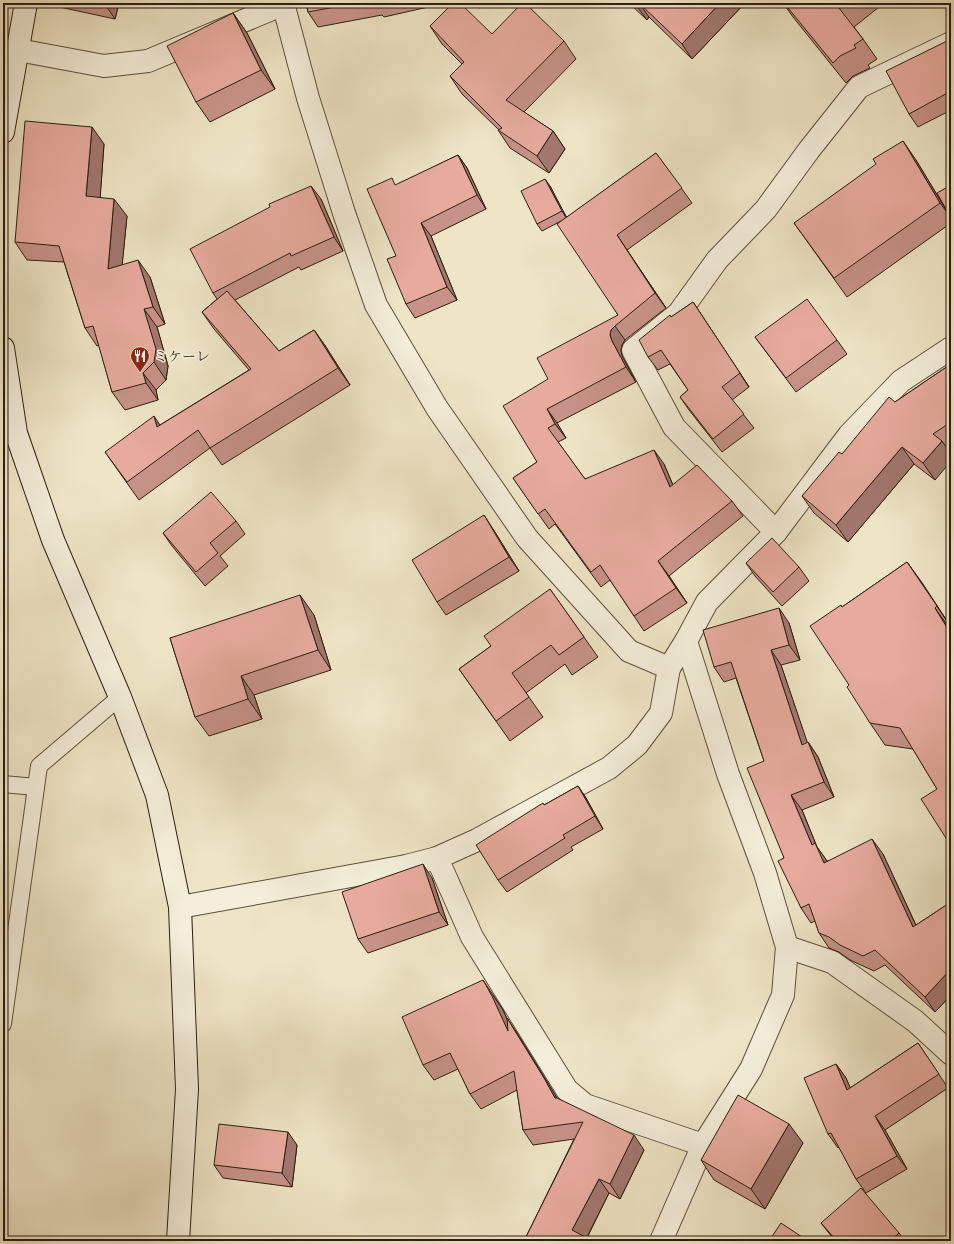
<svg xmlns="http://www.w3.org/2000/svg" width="954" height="1244" font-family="'Old Standard TT','Noto Serif JP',serif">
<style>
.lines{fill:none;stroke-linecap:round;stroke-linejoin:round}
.lane-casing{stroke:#5d4f3e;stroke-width:18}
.street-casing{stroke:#5d4f3e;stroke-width:24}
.secondary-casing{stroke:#2d1d10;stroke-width:24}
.lane{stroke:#f4eeda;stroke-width:16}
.street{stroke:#f4eeda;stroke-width:22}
.secondary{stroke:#f4eeda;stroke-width:22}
.wall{fill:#c79388;stroke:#2d1d10}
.shaded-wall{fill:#a2786f;stroke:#2d1d10}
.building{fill:#e7ab9e;stroke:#2d1d10}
.labels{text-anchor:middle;stroke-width:3;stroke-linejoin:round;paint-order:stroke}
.poi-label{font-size:14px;fill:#2d1d10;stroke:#f4eeda;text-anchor:start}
</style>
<rect width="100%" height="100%" fill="#eee5c6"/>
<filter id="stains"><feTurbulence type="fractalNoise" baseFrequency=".005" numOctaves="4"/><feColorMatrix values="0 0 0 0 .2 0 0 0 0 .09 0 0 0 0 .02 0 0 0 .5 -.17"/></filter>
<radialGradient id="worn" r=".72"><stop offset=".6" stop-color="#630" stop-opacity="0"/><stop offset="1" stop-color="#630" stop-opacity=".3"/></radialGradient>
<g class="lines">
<g class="lane-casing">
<g id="lane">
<path d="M3,784L36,787"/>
<path d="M3,1024L39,766L120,697"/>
</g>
</g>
<g class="street-casing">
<g id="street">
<path d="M283,3L308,98L344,213L376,305L437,408L527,538L629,651L669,668L686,641"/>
<path d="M18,50L104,66L148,61L286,3"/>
<path d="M776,532L674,427L633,350L679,313L717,260L766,209L809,150L859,87L951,43"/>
<path d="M437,858L472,937L567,1090L585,1105L703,1145"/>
<path d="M180,907L406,866L437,858L477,840L609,768L637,745L661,713L669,668"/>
<path d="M787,947L832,962L915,1021L951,1054"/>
<path d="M661,1241L703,1145L751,1069L783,995L787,947L765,873L728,774L686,641L707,602L776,532L849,435L901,381L951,348"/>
</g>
</g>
<g class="secondary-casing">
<g id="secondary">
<path d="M3,132L26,3"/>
<path d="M3,348L16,433L53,540L120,697L157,795L180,907L187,1089L178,1241"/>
</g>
</g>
<use href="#lane" class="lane"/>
<use href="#street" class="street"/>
<use href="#secondary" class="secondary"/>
</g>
<g class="wall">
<path d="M53,3H119L115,19L55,6Z"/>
<path d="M306,3H446L384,17L382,15L318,27L308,12Z"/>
<path d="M629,3H745L692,59L649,17L647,20Z"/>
<path d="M783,3H884L854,27L863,39L877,59L868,65L870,68L853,76L846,83L793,17Z"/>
<path d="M233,13L247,33L275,89L210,122L196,102Z"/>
<path d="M430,26L492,34L564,41L576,59L524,112L553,131L565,149L549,173L510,148L498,130H499L462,94L450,76L462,64L442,44Z"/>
<path d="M951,37V110L918,127L909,114L947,41Z"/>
<path d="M104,144L100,197L127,216L122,265L150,277L165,324L157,327L168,366L166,380L156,390L158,400L125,410L112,392L99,345L97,346L85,328L64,262L27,260L15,242Z"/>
<path d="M656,153L692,203L627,250L666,308L625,340L622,345L621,350L622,356L636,382L557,423L566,438L558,442L585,479L664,464L673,485L732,501L743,516L669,576L687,603L644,631L610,580L601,587L555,524L549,529L513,478L537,462L548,379L618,315L563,220L542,231L537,224L550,186L566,218Z"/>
<path d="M458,155L467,168L486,209L431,236L457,300L415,318L406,304L396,256L397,185Z"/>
<path d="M916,160L948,213L951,185V223L847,297L794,223Z"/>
<path d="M321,199L343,251L301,270L299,267L235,300L279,351L314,330L326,347L350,385L222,465L210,448L139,500L105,452L160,425L249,370L214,329L202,312L217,299L213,293Z"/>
<path d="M693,302L749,387L732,400L754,428L722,452L689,410L680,397L688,390L670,364L658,370L648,357L671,317Z"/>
<path d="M755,337L837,340L847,354L796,392Z"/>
<path d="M951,364V447L948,449L935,480L914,464L848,542L814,513L802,496L842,454L895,402Z"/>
<path d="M236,521L245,534L220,556L228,566L205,586L172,546L163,533Z"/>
<path d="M493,529L519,571L446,615L437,602Z"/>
<path d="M907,562L951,627V629H950L937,789L913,749L885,745L870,723L849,685L842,607Z"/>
<path d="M746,563L799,567L809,581L782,606L755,576Z"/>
<path d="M550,589L598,657L572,675L565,664L526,693L543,717L510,741L459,669L491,646Z"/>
<path d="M314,615L331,670L254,695L262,719L209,736L195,717L170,638Z"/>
<path d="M789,623L800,660L781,665L807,743L808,742L818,757L834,797L802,810L817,847L827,861L883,854L916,925L951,902V995L935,1012L885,965L874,971L850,960L839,952L829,948L819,933L815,921L811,923L801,908L784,858L764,761L736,678L724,682L714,667Z"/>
<path d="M578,786L586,798L603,829L571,847L573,850L507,892L498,880L544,805Z"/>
<path d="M432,878L448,925L368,953L358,939Z"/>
<path d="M493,995L503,1010L507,1019L517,1033L557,1098L644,1150L620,1199L609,1193L587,1238L524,1241L574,1139L533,1145L523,1130L517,1090L481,1109L470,1094L458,1069L434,1080L423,1065Z"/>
<path d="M918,1043L948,1088L885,1130L907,1169L866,1193L856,1179L839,1147L838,1148L828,1134L836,1064L846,1078L850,1088Z"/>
<path d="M803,1143L765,1209L714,1180L701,1160Z"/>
<path d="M297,1145L292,1187L223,1178L214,1165Z"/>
<path d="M821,1223L899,1233L905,1241H835Z"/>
</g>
<g class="shaded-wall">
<path d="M106,3H119L115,19L106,6Z"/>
<path d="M638,3H639L649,17L647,20L636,5Z"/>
<path d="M720,3H745L692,59L682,44Z"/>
<path d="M233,13L247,33L275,89L261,70Z"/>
<path d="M92,127L104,144L99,214L86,196Z"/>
<path d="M553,131L565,149L549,173L537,156Z"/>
<path d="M903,141L916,160L951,218L940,203Z"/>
<path d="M458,155L467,168L486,209L477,195Z"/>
<path d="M545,179L550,186L567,218L562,211Z"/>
<path d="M311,186L321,199L343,251L334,237Z"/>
<path d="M114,199L127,216L120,287L108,269Z"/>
<path d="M421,223L431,236L457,300L447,287Z"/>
<path d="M617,235L627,250L666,308L655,293Z"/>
<path d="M138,260L150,277L165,324L153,307Z"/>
<path d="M693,302L702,316L749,387L740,373Z"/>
<path d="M144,309L157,327L168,366L166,380L154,362Z"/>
<path d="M615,326L625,340L622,345L621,350L622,356L636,382L626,367L612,341L610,335L611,330Z"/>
<path d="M314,330L326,347L350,385L338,368Z"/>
<path d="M143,373L156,390L158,400L146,383Z"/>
<path d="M547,409L557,423L566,438L555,424Z"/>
<path d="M154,416L166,434L157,427Z"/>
<path d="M942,441L951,454V461L935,480L923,463Z"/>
<path d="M902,447L914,464L848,542L836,525Z"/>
<path d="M654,450L664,464L680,502L670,487Z"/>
<path d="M484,515L493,529L519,571L509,557Z"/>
<path d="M658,561L669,576L687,603L676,588Z"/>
<path d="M907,562L923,584L951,627L937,606Z"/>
<path d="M300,595L314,615L331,670L318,650Z"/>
<path d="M779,608L789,623L800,660L789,645Z"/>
<path d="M935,608L950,629L951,631V634Z"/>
<path d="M771,650L781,665L813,759L802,745Z"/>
<path d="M241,676L254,695L262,719L248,699Z"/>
<path d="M808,742L818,757L834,797L824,782Z"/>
<path d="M578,786L586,798L603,829L595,816Z"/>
<path d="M791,795L802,810L817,847L825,858L835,877L812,845Z"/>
<path d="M872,839L883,854L923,941L913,927Z"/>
<path d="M423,864L432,878L448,925L439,912Z"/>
<path d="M950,970L951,971V995L935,1012L925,997Z"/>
<path d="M483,980L503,1010L519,1046L508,1031Z"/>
<path d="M507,1018L517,1033L554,1093L565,1113L555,1098Z"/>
<path d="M836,1064L846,1078L857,1103L847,1090Z"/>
<path d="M875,1116L885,1130L907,1169L897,1156Z"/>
<path d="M789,1124L803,1143L765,1209L751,1189Z"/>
<path d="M288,1132L297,1145L292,1187L282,1173Z"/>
<path d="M634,1135L644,1150L620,1199L610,1184Z"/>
<path d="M599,1179L609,1193L585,1241L572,1230Z"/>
</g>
<g class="building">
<path d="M94,3H106V6Z"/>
<path d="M306,3H356L308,12Z"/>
<path d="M453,3H460L492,34L522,3H525L564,41L506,100L553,131L537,156L498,130L502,128L450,76L464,62L430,26Z"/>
<path d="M639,3H720L682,44Z"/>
<path d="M784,3H846L839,8L863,39L854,45L856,48L840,56L833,63Z"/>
<path d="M233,13L261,70L196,102L167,46Z"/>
<path d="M951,37V91L909,114L886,71L947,41Z"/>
<path d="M25,121L92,127L86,196L114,199L108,269L138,260L153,307L144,309L156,349L154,362L143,373L146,383L112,392L93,326L85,328L59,246L15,242Z"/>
<path d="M903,141L940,203L834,278L794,223L876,164L873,159Z"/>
<path d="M656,153L682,188L617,235L655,293L615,326L611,330L610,335L612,341L626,367L547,409L555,424L548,428L585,479L654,450L670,487L697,465L732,501L658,561L676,588L634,616L600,565L591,572L545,509L538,514L513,478L537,462L503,406L548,379L537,358L618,315L557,224Z"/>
<path d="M458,155L477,195L421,223L447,287L406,304L387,259L396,256L367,189L392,178L395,185Z"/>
<path d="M545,179L562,211L537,224L521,191Z"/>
<path d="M951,185V218L937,193Z"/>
<path d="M311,186L334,237L291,256L290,253L213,293L190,249L270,207L269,204Z"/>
<path d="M227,291L279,351L314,330L338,368L210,448L198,430L127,482L105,452L154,416L157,427L251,369L202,312Z"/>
<path d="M807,299L837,340L786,378L755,337Z"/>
<path d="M693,302L740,373L722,387L744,414L713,439L680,397L688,390L661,350L648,357L639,340L670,315L671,317Z"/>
<path d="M951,364V422L933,434L942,441L923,463L902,447L836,525L802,496L839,452L842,454L889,397L895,402Z"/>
<path d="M211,492L236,521L210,543L218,553L196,572L163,533Z"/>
<path d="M484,515L509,557L437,602L412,560Z"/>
<path d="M772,538L799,567L773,592L746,563Z"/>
<path d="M907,562L937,606L935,608L951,634V846L921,799L937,789L900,728L870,723L847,687L849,685L810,626L841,605L842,607Z"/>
<path d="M550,589L584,637L559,655L551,645L512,673L529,697L496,721L459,669L491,646L484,636Z"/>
<path d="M300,595L318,650L241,676L248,699L195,717L170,638Z"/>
<path d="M779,608L789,645L771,650L802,745L808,742L824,782L791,795L812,845L815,843L824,863L872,839L913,927L951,902V971L950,970L925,997L875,950L863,956L840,945L829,937L819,933L809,904L801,908L778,861L784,858L747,768L764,761L731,662L714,667L703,630Z"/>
<path d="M578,786L595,816L563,835L565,838L498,880L476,845L543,803L544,805Z"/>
<path d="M423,864L439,912L358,939L342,892Z"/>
<path d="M483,980L492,996L508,1031L507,1018L544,1078L555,1098H557L634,1135L610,1184L599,1179L572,1230L593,1241H524L583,1122L523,1130L514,1071L470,1094L450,1053L423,1065L402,1017Z"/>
<path d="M918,1043L939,1074L875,1116L897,1156L856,1179L831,1133L828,1134L804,1078L836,1064L847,1090Z"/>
<path d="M738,1095L789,1124L751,1189L701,1160Z"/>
<path d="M219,1124L288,1132L282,1173L214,1165Z"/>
<path d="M861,1188L899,1233L890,1241H837L821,1223Z"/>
<path d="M781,1223L808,1241H769Z"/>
</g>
<defs>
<g id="restaurant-pin" transform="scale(1)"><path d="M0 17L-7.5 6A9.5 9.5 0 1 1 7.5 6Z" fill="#8f2418" stroke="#f4eeda"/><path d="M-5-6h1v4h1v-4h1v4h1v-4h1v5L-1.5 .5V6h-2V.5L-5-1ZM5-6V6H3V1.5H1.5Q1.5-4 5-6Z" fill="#fff"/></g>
</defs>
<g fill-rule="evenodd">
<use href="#restaurant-pin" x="140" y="356"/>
</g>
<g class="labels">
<g class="poi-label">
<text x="154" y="361">ミケーレ</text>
</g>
</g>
<rect width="954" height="1244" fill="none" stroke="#eee5c6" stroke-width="16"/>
<rect x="4" y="4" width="946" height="1236" fill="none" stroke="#2d1d10" stroke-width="2"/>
<rect x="8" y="8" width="938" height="1228" fill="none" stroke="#2d1d10"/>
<rect width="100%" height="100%" filter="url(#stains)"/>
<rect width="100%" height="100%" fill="url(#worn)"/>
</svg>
